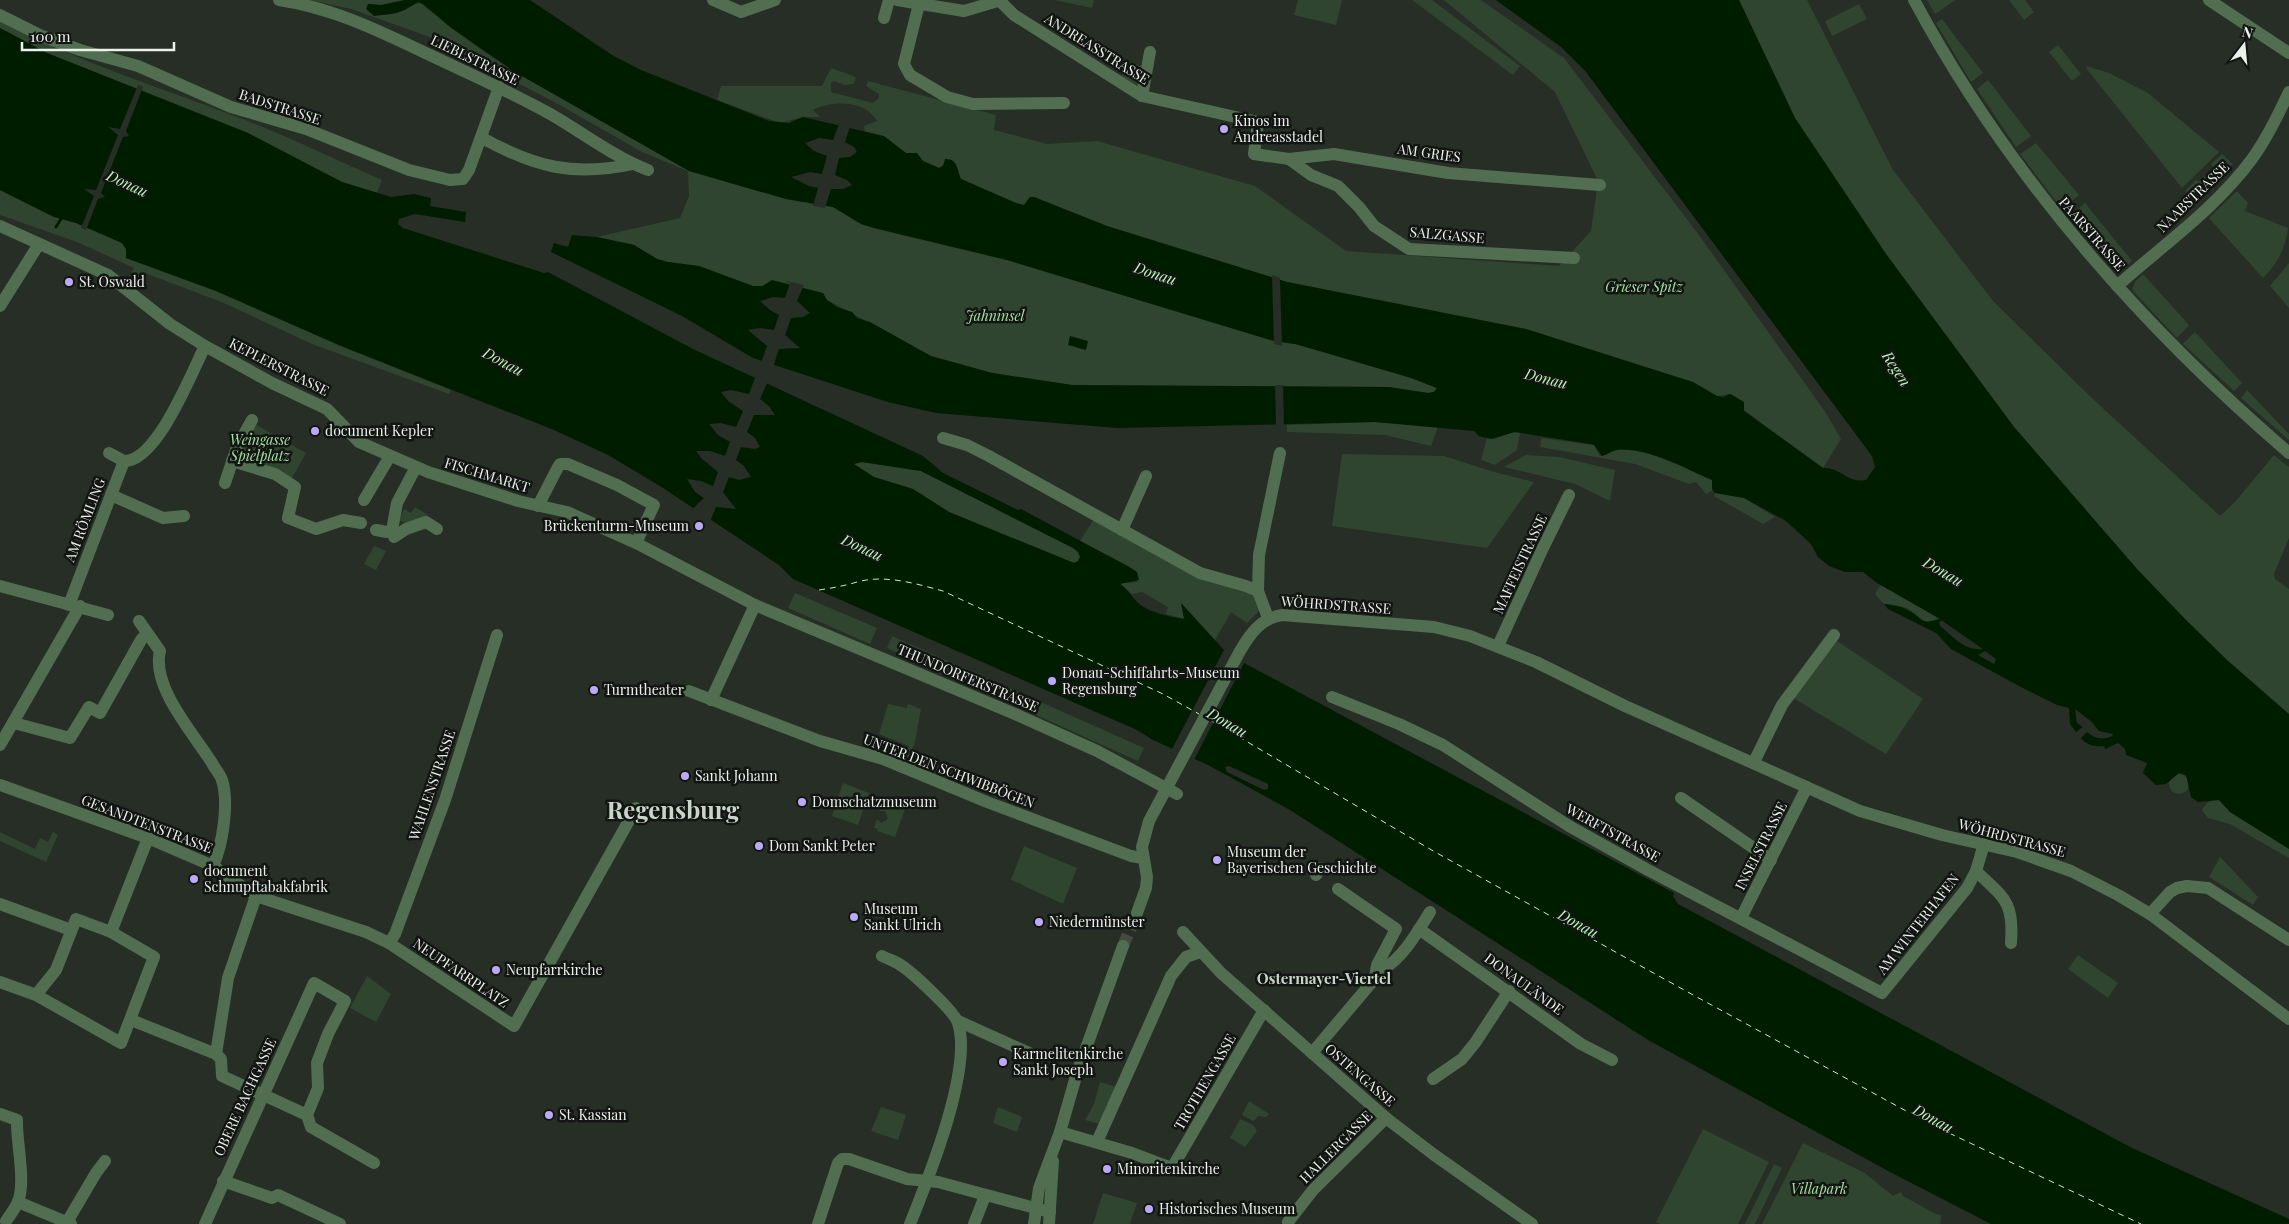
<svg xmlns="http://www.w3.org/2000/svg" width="2289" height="1224" font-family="'Playfair Display',serif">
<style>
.green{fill:#30452f}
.water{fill:#001d00;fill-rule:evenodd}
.pier{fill:#262e26}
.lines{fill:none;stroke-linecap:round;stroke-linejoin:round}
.stream{stroke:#001d00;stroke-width:3}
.ferry{stroke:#bbf6b9;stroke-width:1;stroke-dasharray:6 5;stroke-linecap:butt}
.tertiary-tunnel{stroke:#444b44;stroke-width:12;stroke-dasharray:12 6;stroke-linecap:butt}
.minor{stroke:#516f50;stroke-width:12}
.tertiary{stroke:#516f50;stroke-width:12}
.poi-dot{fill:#bbaaf6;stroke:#121512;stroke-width:2}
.labels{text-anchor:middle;stroke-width:5;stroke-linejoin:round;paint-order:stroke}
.street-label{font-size:14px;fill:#ebf1eb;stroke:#121512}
.poi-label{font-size:14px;fill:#ebf1eb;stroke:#121512;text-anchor:start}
.park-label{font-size:14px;font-style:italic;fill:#a6e0a4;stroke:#121512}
.water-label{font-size:15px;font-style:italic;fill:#bbf6b9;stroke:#121512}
.neighbourhood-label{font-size:15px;font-weight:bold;fill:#cad5ca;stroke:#121512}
.town-label{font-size:24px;font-weight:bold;fill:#cad5ca;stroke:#121512}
</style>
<rect width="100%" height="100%" fill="#262e26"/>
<g class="green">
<path d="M309,0H405L381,5L368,4L374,16L420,3L480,49L515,72L689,171L786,199L833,207L861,224L874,228L1007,260L1274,341L1295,344L1323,352L1411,378L1437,388L1434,392L1428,393L1389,387L1072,385L992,373L931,356L827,300L762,286H753L699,266L668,262L657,259L634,245L597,237L680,218L689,196L688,171L642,152L558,104L427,36L351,9Z"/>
<path d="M1054,0H1094L1092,8Z"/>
<path d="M1298,0H1342L1336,25L1294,15Z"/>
<path d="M1412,0H1432L1520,66L1513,75Z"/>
<path d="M1444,0H1481L1564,58L1696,231L1826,413L1841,439L1823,468L1744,410L1743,402L1731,394L1717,396L1693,382L1677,377L1526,329L1287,282L1107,226L1034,197L1028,199L1024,205L1016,203L961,179L954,162L950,160L939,168L923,161L915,153H906L884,137L865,133L864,126L877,121C866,100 831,100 813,110L820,117H803L780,123L717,100L721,86H822L831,68L856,77L854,84L845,85L834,81L831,83V92L873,103L879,98V94L866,86L868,81L996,115L994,130L1047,144L1097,141L1255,186L1346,251L1559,266L1591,231L1598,181L1555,92Z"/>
<path d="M1739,0H1807L1893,170L1993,301L2094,400L2220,516L2235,502L2274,455L2289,467V538L2274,574L2275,579L2289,589V714L2227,660L2185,619L2137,569L2014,427L1886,254L1795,118Z"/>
<path d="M1927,0H1955L1935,14Z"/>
<path d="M2009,0H2025L2034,12L2024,20Z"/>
<path d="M1859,4L1867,19L1832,36L1825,21Z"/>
<path d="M0,19C73,61 154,85 232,115C283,134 332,158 382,180L377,193L342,182L248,133L47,53L0,28Z"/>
<path d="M1942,19L1983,73L1971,82L1936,23Z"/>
<path d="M2058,45L2081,74L2072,81L2049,52Z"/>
<path d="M1134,63L1144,67L1140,87L1121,76L1124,72L1129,70Z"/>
<path d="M2087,66L2109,73L2148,93L2219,152L2182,188L2086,68Z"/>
<path d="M1988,80L2031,136L2016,147L1977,89Z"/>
<path d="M2036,143L2079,195L2062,209L2020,154Z"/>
<path d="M2222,154L2233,164L2195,202L2185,191L2196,180L2199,182L2214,168L2211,164Z"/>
<path d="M0,190L54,217L76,223L122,243L126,249V258L216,291L341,346L451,390L449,394L312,344L224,303L145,273L139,282L129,277L134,268L77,242L0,215Z"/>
<path d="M2237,191L2248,203L2245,211L2288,228C2285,249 2278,263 2263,278L2209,218Z"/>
<path d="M2085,203L2132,261C2123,268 2119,270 2109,265L2069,217Z"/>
<path d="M2289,263V308L2270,286Z"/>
<path d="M2143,274L2189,325L2177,338L2132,290L2135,282Z"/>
<path d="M2195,332L2242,383L2234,391L2183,344Z"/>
<path d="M2247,390L2289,434V440L2241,398Z"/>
<path d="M1375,422L1438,427L1431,446L1385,435L1287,432V425Z"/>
<path d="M253,423L306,453L291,480L236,459Z"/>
<path d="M1512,432L1520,433L1517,450L1495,465L1481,460L1487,438L1495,439Z"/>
<path d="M1541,438L1594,445L1600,456C1607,455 1612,450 1618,450C1650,448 1684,468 1712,480V491L1706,494L1696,482L1689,484L1635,464L1540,447Z"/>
<path d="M1342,454L1444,456L1494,472L1534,482L1487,548L1332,526Z"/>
<path d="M1526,455L1559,457L1615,470L1610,501L1575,484L1504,467Z"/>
<path d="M861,462L921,471L1073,548L1078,552L1080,557L1078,561L1074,563L949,512L913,489L874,477L853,464Z"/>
<path d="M1715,493L1744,498L1775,517L1763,524L1714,496Z"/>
<path d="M415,507L428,515L425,520L405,523L399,520L404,509L411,513Z"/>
<path d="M1096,516L1200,573L1246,586L1264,606L1247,623L1231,612L1215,640L1182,604L1185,619L1166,614L1168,607L1142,592L1132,594L1120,583L1137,582L1130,567L1080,541Z"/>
<path d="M374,546L386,551L376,570L364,564Z"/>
<path d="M1881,585L1934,614L1938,619C1923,627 1922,619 1911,611C1903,605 1893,605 1884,604L1875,594Z"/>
<path d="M795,593L877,628L870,644L788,608Z"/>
<path d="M892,636L1144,748L1138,761L887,648Z"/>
<path d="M1837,641L1923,699L1886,754L1793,698Z"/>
<path d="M888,704L906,708L908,704L921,709L915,742L908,760L904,758L909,746L879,734Z"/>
<circle cx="2179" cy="784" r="10"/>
<path d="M843,783L869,793L858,825L832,816Z"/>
<path d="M2216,799L2222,802L2230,812L2289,849V858L2230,824L2208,818L2202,810L2207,803Z"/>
<path d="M883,800L905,809L895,837L877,831L878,829L874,828L877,819L881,823L888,819L885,811H879Z"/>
<path d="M0,832L35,849L40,838L48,842L53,832L58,835L46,862L0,841Z"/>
<path d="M1024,846L1077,868L1063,904L1020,884L1019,882L1018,883L1011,880Z"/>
<path d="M2220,857L2258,897L2253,905L2209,877Z"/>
<path d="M2078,955L2118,983L2108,998L2068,969Z"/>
<path d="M367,976L391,994L376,1022L350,1008Z"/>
<path d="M1100,1082L1117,1087L1100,1124L1085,1120L1094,1104Z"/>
<path d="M1249,1101L1269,1114L1266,1117L1258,1116L1254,1121L1242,1115Z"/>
<path d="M881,1107L906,1115L898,1140L871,1131Z"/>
<path d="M998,1107L1022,1117L1017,1132L993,1123Z"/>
<path d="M1240,1119L1253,1125L1257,1131L1245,1147L1230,1138Z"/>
<path d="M1703,1129L1769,1162L1738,1224H1660L1656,1222Z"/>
<path d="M1803,1143L1865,1173L1893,1196L1901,1192L1903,1196L1936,1214L1941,1215L1940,1224H1762Z"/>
<path d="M1774,1164L1782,1168L1755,1224H1745Z"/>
<path d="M1103,1193L1137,1203L1130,1224H1093Z"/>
</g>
<g class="water">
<path d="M405,0H530L612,55L641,70L769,121L789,123L803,117L884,136L906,153H917L923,161L939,168L943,166L945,159C958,158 957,170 961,179L1016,203L1024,205L1030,197H1034L1107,226L1287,282L1526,329L1677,377L1693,382L1717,396L1723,397L1730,394L1744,402V411L1823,468C1841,467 1848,484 1866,480L1875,467L1872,456L1586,72L1561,47L1496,0H1739L1795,118L1886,254L2014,427L2137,569L2185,619L2227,660L2289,714V849L2230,812L2219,800L2198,802L2191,797L2186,775L2179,773L2166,784L2156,785L2143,773L2147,763L2126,755L2125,749L2118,743L2105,749L2104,746C2095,747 2086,745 2081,738L2087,732C2094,739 2103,740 2112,736L2113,734L2099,731L2092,722L2075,709L2077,723L2083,727L2076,732L2070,724L2069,708L2057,705L2019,686L1951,649L1936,633L1888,609L1884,604C1892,605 1900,606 1908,610C1925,619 1919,625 1940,619L1877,583L1863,572H1845L1829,566L1818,557L1811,544L1786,521L1744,498L1715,493L1712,489V480C1686,469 1645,446 1616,450C1611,451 1607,455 1602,456L1594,445L1590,444L1515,432L1491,439L1479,436L1474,431L1375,422L1117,428L936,413L888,402L753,358L682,316L551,252L554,243L568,247L572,235L597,237L634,245L657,259L668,262L699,266L753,286H762L772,280L823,293L827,300L837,307L852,312L857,318L870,322L931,356L992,373L1072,385L1389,387L1428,393L1434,392L1437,388L1411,378L1323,352L1295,344L1274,341L1007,260L874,228L861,224L833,207L786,199L689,171L515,72L450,27L423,4L418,2C398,15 397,13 374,16L366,9L368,4L381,5ZM1941,620L1983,649C1964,651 1954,637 1940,626L1939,623ZM1985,651L1996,659L1994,664L1978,655Z"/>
<path d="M0,28L47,53L248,133L342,182L391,197L414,194L431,198L430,206L466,212L465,222L415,214L399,219L398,224L403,228L544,273L548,272L695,350L923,456L943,473L1018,510L1021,509L1131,568L1137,572L1139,580L1120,584C1127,589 1131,595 1136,601C1146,612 1171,617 1184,619L1181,603L1223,649L1246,664L1674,893L1673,896L1678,904L2132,1148L2289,1219V1224H1991L1890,1172L1648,1040L1290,810L1208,765L1153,740L1137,730L793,579L779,565L663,488L608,455L554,430L341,346L216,291L126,258V249L122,243L76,223L54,217L0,190ZM862,462L921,471L1073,548L1078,552L1080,557L1078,561L1074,563L949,512L913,489L874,477L854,464Z"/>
<path d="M1070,336L1088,341L1086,350L1068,345Z"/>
</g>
<g class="pier">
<path d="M138,85L143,87L126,131L129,136L123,137L101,193L105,197L98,199L86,230L81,228L94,196L84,189L96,190L118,135L108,127L120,129Z"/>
<path d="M839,124L850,127L845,142L854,147L857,152L850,157L839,158L835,175L847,180L852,185L843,189H831L825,208L813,206L818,188L809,186L791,177L810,172L822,174L827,156L814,151L805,143L819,138L833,140Z"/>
<path d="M1272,275L1280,278L1282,346L1274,344Z"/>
<path d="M783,280L804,285L797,301L810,313L803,317L791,318L785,335L800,348L779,349L773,367L761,363L767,346L748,330L760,328L774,330L779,315L770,310L760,301L773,297L785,298L790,283Z"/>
<path d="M756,375L768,381L760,399L769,406L775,415H754L747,432L755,438L760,447L755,449L741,447L736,460L744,466L751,477L739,480L729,477L723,492L736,509L716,507L710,522L691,510L704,498L695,492L687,479L701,481L713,486L718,472L702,459L696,451H710L725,456L730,442L718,435L709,424L721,423L736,427L743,411L728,401L721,392L731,390L749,394Z"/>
<path d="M1275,385H1283L1284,427H1276Z"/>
<path d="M1225,648L1245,661L1193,762L1171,751Z"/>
<path d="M1229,766L1268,784V789L1264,790L1227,772L1225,767Z"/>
</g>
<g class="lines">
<path class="stream" d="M56,227L61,219"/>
<g class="ferry">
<path d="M819,590C832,588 844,586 857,582C885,574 917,584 943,591L1163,694L1199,714"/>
<path d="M1210,720L1435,852L1695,996L1930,1124L2141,1224"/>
</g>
<path class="tertiary-tunnel" d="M1123,946L1137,913"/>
<g class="minor">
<path d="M279,0C334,8 381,32 432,56C472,75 513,93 552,115C583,133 614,157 648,170"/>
<path d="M713,0L741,12L775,0"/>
<path d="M897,0L964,11L1001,0"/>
<path d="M1914,0C2008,175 2139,324 2289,453"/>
<path d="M2209,0L2289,53"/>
<path d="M1000,1L1014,15L1142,96L1258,122L1254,154L1289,159L1334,154L1448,173L1600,185"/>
<path d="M919,4L904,64L910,75L947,97L973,104L1064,103"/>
<path d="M0,15L42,36L80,50L138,66L231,107L306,129L409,170L450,180L463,179L469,170L499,87"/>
<path d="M884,18L889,0"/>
<path d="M1142,96L1150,52"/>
<path d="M482,138C535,167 573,177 633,164"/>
<path d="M1289,159L1311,175L1338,186L1359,207L1374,226L1409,249L1574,258"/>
<path d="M0,226L108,275L170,324L205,346L272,383L327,409L359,442L428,472L518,501L567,512L636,543L755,605L1015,714L1097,751L1177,794"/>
<path d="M2117,286C2163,245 2215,209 2252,159C2267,138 2278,115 2289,92"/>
<path d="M0,306L39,244"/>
<path d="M943,438L967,445L987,455L1200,573L1246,586L1258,591L1268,618"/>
<path d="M109,453L124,461"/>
<path d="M124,461C157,462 192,372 205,346"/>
<path d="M232,461L275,474L295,487L288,518L316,529L343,520L361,523"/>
<path d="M225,483L237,447L252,420"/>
<path d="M111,495L163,518L184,516"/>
<path d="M364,500L390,456"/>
<path d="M538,506L558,467L560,464H568L617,485L654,505L636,543"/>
<path d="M376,530L387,532L392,530L397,503L416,467"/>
<path d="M1122,530L1146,476"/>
<path d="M394,537L406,529L426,522L437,529"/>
<path d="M0,586L108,615"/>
<path d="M1258,591L1259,555L1280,453"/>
<path d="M69,605L124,461"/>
<path d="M139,621L160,651C151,687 194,734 212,763C215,769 220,774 222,780C229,802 223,844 213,866"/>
<path d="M1498,646L1542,550L1569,495"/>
<path d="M689,691L820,741L883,759L987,802L1131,856L1143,858"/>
<path d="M1332,697L1399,724L1443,745L1569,826L1648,870L1882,993L1967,888L1976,871L1984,844"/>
<path d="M711,700L755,605"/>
<path d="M14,723L70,738L89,707L100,713L141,640L147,633"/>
<path d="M0,745L80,606"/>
<path d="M1754,762L1782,705L1834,635"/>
<path d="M0,785L148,838L213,866L256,896L366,932L389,943L514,1026L636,808"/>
<path d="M1681,798L1771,860"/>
<path d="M1976,871C2004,898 2014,901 2011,943"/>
<path d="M1316,875L1320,868"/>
<path d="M1338,889L1396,929L1377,965L1375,976"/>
<path d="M0,904L71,930"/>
<path d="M1741,918L1807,787"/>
<path d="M1419,929L1581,1044L1612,1060"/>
<path d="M111,932L148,838"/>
<path d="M1183,932L1221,973L1386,1118L1433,1154L1532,1224"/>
<path d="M389,943L395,934L445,800L497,635"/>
<path d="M882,956C888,959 894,961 899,964C911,971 955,1012 958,1023C973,1069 928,1179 910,1224"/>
<path d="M0,982L36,995L121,1043L154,957L111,932L76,919L56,970L36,995"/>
<path d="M131,1020L216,1054L221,1059L222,1076L307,1115L311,1127L374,1163"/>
<path d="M958,1021L1029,1053"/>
<path d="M1312,1053L1383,969C1403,958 1418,931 1430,912"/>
<path d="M216,1054L228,978L256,896"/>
<path d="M1433,1079L1462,1059L1475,1043L1509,991"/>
<path d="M0,1114L17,1120C16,1142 27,1184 17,1204C14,1210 10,1215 6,1221"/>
<path d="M1060,1132L1132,1153L1172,1168L1264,1010"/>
<path d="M1097,1142L1171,976L1186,957L1200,952"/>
<path d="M223,1181L272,1198L278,1195L340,1224"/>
<path d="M18,1202L71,1224"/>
<path d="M67,1222L96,1173L105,1161"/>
<path d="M1288,1222L1313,1190L1386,1118"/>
<path d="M205,1224L314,983L345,1001L328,1034L317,1063L318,1088L307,1115"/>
<path d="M818,1224L838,1163L842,1159H849L907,1179L938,1182L1050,1212"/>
<path d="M974,1224L985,1196"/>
</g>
<g class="tertiary">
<path d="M1137,913L1146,888L1147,877L1142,847L1149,821L1240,651C1250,634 1261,618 1282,615L1434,627L1470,636L1536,662L1625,706L1860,811L1942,835L2017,852L2071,871L2118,895L2150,914L2289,1019"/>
<path d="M2150,914L2170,892L2177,888L2187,886L2208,888L2289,940"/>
<path d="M1034,1224L1039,1188L1060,1132L1077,1073L1123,946"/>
<path d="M1049,1224L1053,1161"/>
</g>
</g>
<g class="poi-dot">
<circle cx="1224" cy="129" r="5"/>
<circle cx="69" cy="282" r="5"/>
<circle cx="315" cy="431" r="5"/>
<circle cx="699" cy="526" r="5"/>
<circle cx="1052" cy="681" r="5"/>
<circle cx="594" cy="690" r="5"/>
<circle cx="685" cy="776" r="5"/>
<circle cx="802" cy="802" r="5"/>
<circle cx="759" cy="846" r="5"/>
<circle cx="1217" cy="860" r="5"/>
<circle cx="194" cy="879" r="5"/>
<circle cx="854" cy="917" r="5"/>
<circle cx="1039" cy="922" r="5"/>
<circle cx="496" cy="970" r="5"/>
<circle cx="1003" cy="1062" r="5"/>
<circle cx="549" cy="1115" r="5"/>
<circle cx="1107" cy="1169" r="5"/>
<circle cx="1149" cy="1209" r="5"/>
</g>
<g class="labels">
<g class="street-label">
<text transform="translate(1097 49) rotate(32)" y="5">ANDREASSTRASSE</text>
<text transform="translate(475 60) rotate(26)" y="5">LIEBLSTRASSE</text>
<text transform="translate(280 107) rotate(18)" y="5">BADSTRASSE</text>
<text transform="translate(1429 153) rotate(8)" y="5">AM GRIES</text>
<text transform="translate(2193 197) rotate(-44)" y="5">NAABSTRASSE</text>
<text transform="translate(2092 234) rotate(49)" y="5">PAARSTRASSE</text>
<text transform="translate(1447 235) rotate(5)" y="5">SALZGASSE</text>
<text transform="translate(279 367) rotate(27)" y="5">KEPLERSTRASSE</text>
<text transform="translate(487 475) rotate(17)" y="5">FISCHMARKT</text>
<text transform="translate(85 520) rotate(-69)" y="5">AM RÖMLING</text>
<text transform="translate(1520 564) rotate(-65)" y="5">MAFFEISTRASSE</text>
<text transform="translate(1336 605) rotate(4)" y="5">WÖHRDSTRASSE</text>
<text transform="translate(968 678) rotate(23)" y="5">THUNDORFERSTRASSE</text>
<text transform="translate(949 771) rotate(21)" y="5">UNTER DEN SCHWIBBÖGEN</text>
<text transform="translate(432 785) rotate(-71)" y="5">WAHLENSTRASSE</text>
<text transform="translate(147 824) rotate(21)" y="5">GESANDTENSTRASSE</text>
<text transform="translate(1613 833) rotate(29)" y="5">WERFTSTRASSE</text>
<text transform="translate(2012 838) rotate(15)" y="5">WÖHRDSTRASSE</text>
<text transform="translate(1761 846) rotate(-63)" y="5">INSELSTRASSE</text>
<text transform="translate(1918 924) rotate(-52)" y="5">AM WINTERHAFEN</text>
<text transform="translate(461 973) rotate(34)" y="5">NEUPFARRPLATZ</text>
<text transform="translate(1524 984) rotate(36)" y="5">DONAULÄNDE</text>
<text transform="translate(1360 1075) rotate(41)" y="5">OSTENGASSE</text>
<text transform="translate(1205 1082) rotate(-60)" y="5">TROTHENGASSE</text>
<text transform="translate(245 1097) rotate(-65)" y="5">OBERE BACHGASSE</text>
<text transform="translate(1336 1147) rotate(-45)" y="5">HALLERGASSE</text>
</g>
<g class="poi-label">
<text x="1234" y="126">Kinos im<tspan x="1234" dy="16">Andreasstadel</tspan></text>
<text x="79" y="287">St. Oswald</text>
<text x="325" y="436">document Kepler</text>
<text x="689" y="531" text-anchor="end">Brückenturm-Museum</text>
<text x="1062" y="678">Donau-Schiffahrts-Museum<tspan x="1062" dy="16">Regensburg</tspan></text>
<text x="604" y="695">Turmtheater</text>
<text x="695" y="781">Sankt Johann</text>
<text x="812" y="807">Domschatzmuseum</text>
<text x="769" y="851">Dom Sankt Peter</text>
<text x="1227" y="857">Museum der<tspan x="1227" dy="16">Bayerischen Geschichte</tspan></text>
<text x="204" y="876">document<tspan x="204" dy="16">Schnupftabakfabrik</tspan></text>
<text x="864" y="914">Museum<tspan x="864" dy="16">Sankt Ulrich</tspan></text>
<text x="1049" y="927">Niedermünster</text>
<text x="506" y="975">Neupfarrkirche</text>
<text x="1013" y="1059">Karmelitenkirche<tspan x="1013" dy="16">Sankt Joseph</tspan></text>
<text x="559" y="1120">St. Kassian</text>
<text x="1117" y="1174">Minoritenkirche</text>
<text x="1159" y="1214">Historisches Museum</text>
</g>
<g class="park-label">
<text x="1644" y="292">Grieser Spitz</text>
<text x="995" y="321">Jahninsel</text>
<text x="260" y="445">Weingasse<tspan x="260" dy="16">Spielplatz</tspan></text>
<text x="1819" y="1194">Villapark</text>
</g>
<g class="water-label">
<text transform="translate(127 184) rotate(25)" y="5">Donau</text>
<text transform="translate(1155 274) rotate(18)" y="5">Donau</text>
<text transform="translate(503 362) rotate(28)" y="5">Donau</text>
<text transform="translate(1896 369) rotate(57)" y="5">Regen</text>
<text transform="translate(1546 379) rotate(14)" y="5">Donau</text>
<text transform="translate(862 548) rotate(25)" y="5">Donau</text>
<text transform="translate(1943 572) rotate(30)" y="5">Donau</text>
<text transform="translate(1227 723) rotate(30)" y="5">Donau</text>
<text transform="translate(1578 924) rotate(29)" y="5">Donau</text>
<text transform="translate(1933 1119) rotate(29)" y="5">Donau</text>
</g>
<g class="neighbourhood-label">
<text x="1324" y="984">Ostermayer-Viertel</text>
</g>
<g class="town-label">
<text x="673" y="819">Regensburg</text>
</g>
</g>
<g transform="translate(2244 45) rotate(16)" stroke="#121512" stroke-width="4" paint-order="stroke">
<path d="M0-4L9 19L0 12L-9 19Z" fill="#ebf1eb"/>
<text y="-8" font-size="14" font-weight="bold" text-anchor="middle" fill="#ebf1eb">N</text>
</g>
<path d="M22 42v8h152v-8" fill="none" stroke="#ebf1eb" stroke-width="2.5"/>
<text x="30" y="42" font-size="15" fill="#ebf1eb" stroke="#121512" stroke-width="4" paint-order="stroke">100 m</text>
</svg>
